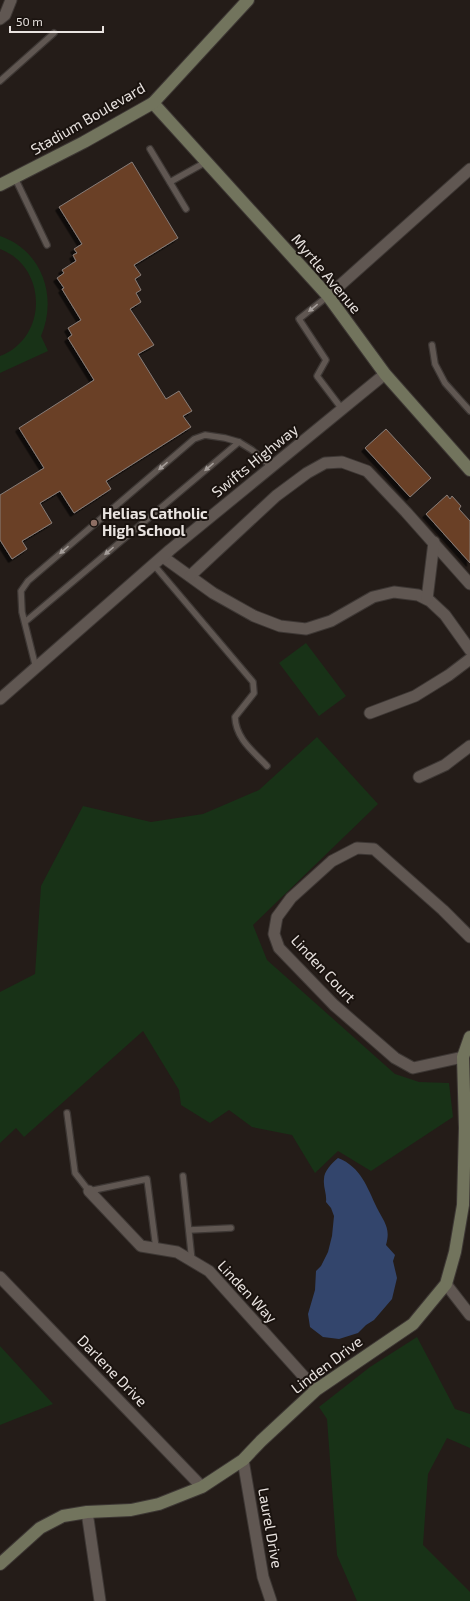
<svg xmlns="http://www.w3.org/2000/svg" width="470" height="1601" font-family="'Exo 2',sans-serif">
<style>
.green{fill:#183217}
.water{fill:#33456c}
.building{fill:#6b4028;stroke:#877d78;filter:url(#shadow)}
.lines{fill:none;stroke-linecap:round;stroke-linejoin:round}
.lane-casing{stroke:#3d3734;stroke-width:8}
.street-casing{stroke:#3d3734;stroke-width:13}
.secondary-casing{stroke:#3d3734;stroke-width:14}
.lane{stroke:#605752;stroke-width:5.5}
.street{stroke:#605752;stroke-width:11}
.secondary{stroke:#72745d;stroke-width:12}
.oneway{fill:#a49d99}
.education-dot{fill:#8d6e63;stroke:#1a130f;stroke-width:1.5}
.labels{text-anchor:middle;stroke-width:4;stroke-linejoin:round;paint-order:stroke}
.street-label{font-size:15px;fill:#e9e3e0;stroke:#1a130f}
.poi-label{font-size:15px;font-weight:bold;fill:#e9e3e0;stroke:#1a130f;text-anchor:start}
</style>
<defs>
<filter id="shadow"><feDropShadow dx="-3.5" dy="3.5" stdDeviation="0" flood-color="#0009"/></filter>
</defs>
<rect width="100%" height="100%" fill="#241c18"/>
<g class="green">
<path d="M0,236C42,250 58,297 41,336L48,351L0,373V356C48,338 48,267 0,249Z"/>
<path d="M306,643L346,696L319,716L279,663Z"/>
<path d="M317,737L378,804L253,925L267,960L395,1074L419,1082L449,1083L453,1117L371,1171L338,1151L315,1173L292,1135L252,1127L229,1110L210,1123L181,1105L179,1090L143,1031L24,1137L16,1128L0,1143V992L35,974L41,886L83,806L151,822L203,814L259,790Z"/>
<path d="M417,1337L455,1409L470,1414V1448L447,1438L428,1474L423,1545L470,1592V1601H357L337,1555L327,1419L319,1407L370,1367Z"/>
<path d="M0,1346L53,1404L0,1425Z"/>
</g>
<path class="water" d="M338,1158C361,1167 367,1187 377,1208C384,1222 391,1228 386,1245L395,1255L393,1261L397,1278L392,1299L374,1320L366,1325L358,1333L339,1339L323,1337L310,1327L308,1314L315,1290L316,1271L321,1266L328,1252L332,1236L334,1216L331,1208L326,1202C327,1194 323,1187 324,1179C324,1171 332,1163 338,1158Z"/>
<g class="building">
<path d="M132,162L178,238L134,265L141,275L135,279L141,290L136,293L141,302L130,309L154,345L138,354L166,399L179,391L192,411L183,416L191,427L106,481L111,489L74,513L60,491L40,503L52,523L22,541L27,549L12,559L0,540V495L44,468L19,428L94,380L68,338L72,335L68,328L81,320L62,289L64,288L57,278L64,273L62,270L76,261L73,255L77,253L74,249L82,244L59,207Z"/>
<path d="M386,429L431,478L410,497L365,448Z"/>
<path d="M447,495L450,499L452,496L461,506L459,509L470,521V563L426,514Z"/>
</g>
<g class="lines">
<g class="lane-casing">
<g id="lane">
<path d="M0,81L54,33"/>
<path d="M150,149L186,209"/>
<path d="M15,178L47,245"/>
<path d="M170,182L206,162"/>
<path d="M328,296L299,319L326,360L317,376L342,409"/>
<path d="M432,345L435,364L445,383L470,411"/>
<path d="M154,565L253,682L254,693L235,717C236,739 253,751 267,766"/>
<path d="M25,622L239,442"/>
<path d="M36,668L22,612L21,591L28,581L194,439L205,435L225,438L239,442L252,450L272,467"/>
<path d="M67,1113L75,1173L89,1191L147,1179L156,1248"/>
<path d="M183,1176L192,1261"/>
<path d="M189,1230L231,1228"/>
</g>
</g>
<g class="street-casing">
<g id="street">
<path d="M0,19L5,15L11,0"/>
<path d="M328,296L470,169"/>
<path d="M163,557L213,593L254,616L280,626L306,629L331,621L373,597L394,592L418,595L430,601L445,615L470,650"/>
<path d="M190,576L276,496L307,473L325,463L342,462L367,471L406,512L470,584"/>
<path d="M427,599L434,542"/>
<path d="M0,699L170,550L385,374"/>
<path d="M370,713L415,696L449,675L470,659"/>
<path d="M419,777L445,765L470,746"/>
<path d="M463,1057L413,1068L395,1058L334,1005L279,948L274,934L277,917L291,898L332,861L357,848L374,849L443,910L470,937"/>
<path d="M89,1191L141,1246L177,1252L209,1271L316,1390"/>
<path d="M0,1277L202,1487"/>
<path d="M446,1284L470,1315"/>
<path d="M243,1460L263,1577L271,1601"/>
<path d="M87,1512L100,1601"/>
</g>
</g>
<g class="secondary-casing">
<g id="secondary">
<path d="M153,103L328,296L385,374L470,470"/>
<path d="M0,185L84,142L153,103L248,0"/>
<path d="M0,1564L40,1528L63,1516L87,1512L131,1510L159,1504L202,1487L243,1460L261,1441L316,1390L413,1324L446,1284L455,1252L463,1205L465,1128L463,1057L470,1037"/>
</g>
</g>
<use href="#lane" class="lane"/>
<use href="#street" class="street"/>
<use href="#secondary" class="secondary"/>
</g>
<defs><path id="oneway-solid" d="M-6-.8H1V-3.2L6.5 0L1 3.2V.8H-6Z"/></defs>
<g class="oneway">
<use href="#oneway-solid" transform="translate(313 308) rotate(141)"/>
<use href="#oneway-solid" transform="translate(163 466) rotate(140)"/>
<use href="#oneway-solid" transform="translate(209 467) rotate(140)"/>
<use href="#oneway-solid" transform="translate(64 550) rotate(139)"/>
<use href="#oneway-solid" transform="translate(109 551) rotate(140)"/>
</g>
<circle class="education-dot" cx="94" cy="523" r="4"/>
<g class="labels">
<g class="street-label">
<text transform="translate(88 119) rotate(-30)" y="5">Stadium Boulevard</text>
<text transform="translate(326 274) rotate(50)" y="5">Myrtle Avenue</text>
<text transform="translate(255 461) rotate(-39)" y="5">Swifts Highway</text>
<text transform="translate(323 969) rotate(47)" y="5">Linden Court</text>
<text transform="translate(247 1292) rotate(47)" y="5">Linden Way</text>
<text transform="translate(327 1365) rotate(-37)" y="5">Linden Drive</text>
<text transform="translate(112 1371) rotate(46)" y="5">Darlene Drive</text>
<text transform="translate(270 1528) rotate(80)" y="5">Laurel Drive</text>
</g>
<g class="poi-label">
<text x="102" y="519">Helias Catholic<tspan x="102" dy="17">High School</tspan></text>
</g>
</g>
<path d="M10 26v6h93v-6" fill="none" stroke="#e9e3e0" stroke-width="2"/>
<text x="16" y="26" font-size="12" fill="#e9e3e0" stroke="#1a130f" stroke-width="3" paint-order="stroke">50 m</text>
</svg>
